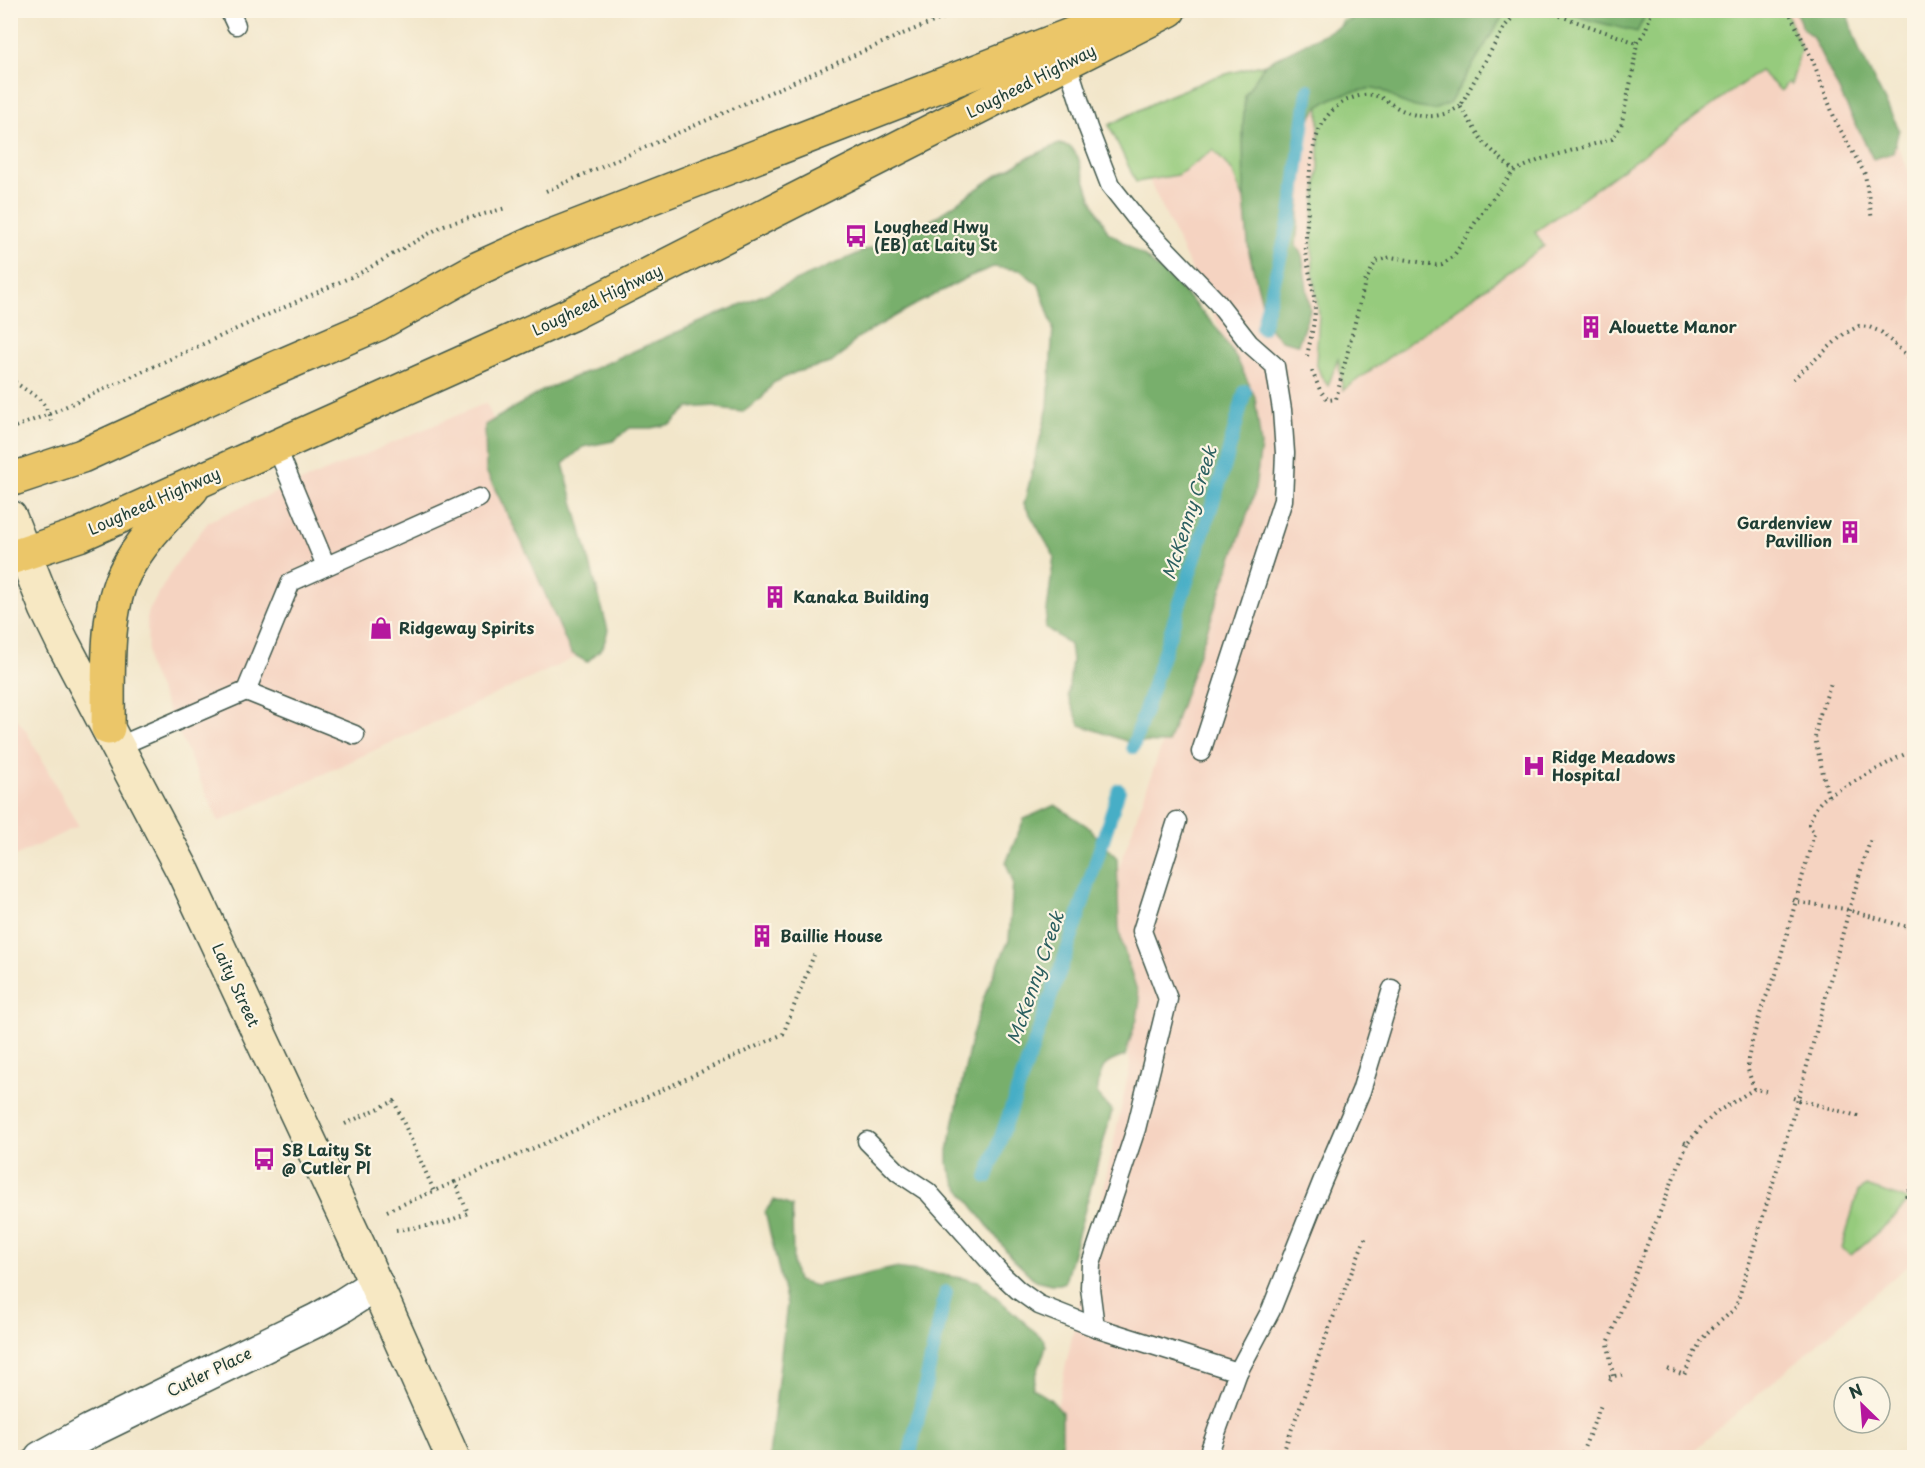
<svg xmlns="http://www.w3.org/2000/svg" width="1925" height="1468" font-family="'Playpen Sans',sans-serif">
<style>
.built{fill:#f5d3c1}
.green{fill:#96cb7d;stroke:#5a8458;stroke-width:1.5}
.forest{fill:#78af6c;stroke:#4c7650;stroke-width:1.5}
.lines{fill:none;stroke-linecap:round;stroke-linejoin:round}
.stream{stroke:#47aec6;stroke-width:14}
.lane-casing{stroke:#3f564a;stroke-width:21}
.street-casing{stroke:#3f564a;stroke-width:36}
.secondary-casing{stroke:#3f564a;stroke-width:36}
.highway-casing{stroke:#3f564a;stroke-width:36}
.path{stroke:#3f564a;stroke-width:4;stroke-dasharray:1.5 4.5;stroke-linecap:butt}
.lane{stroke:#fff;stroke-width:18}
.street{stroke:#fff;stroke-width:33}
.secondary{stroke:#f7e8c3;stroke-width:33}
.highway{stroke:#ebc669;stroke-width:33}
.labels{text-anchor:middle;stroke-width:4.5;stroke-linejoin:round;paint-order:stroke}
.street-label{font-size:16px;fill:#1f3d34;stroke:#fcf5e5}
.poi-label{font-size:16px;font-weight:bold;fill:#1f3d34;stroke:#fcf5e5;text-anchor:start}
.water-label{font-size:18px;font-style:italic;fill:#2b5f60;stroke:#fcf5e5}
</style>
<rect width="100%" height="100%" fill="#fcf5e5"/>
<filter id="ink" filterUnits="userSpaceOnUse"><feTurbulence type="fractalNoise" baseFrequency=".0167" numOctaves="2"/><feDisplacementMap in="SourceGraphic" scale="12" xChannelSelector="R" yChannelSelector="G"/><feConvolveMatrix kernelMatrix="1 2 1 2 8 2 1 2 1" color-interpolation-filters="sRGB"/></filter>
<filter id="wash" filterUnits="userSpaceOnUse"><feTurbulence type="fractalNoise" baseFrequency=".008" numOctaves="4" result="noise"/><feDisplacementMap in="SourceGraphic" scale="24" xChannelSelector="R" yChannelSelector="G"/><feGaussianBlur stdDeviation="1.35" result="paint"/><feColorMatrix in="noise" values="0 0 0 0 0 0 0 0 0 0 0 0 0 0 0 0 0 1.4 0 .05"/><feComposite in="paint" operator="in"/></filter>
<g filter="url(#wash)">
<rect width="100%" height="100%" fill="#f2e6ca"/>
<g class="built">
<path d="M1398,11H1835L1914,182V1260L1686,1457L1046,1458L1130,1066L1108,899L1201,633L1232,355L1126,131Z"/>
<path d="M486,403L596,648L219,822L148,665L147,614L174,567L209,521Z"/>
<path d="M11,711L26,731L78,826L11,858Z"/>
</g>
<g class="green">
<path d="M1365,11H1786L1801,48L1791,85L1788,82L1781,91L1760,71L1535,232L1544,246L1343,390L1338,359L1328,386L1321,376L1316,363L1319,315L1313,272L1312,228L1319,167V101L1342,21Z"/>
<path d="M1265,64L1245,95L1243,128L1244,200L1232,171L1213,150L1178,175L1136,182L1109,125L1163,98L1215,77Z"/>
<path d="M1866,1186L1909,1200L1895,1217L1851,1255L1842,1249L1858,1191Z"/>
</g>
<g class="forest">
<path d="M1371,10L1506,11L1449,104L1433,110L1415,107L1399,101L1382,90L1374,88L1348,93L1333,98L1318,107L1309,121L1303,168L1296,246L1302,255L1310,310L1298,344L1281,340L1268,327L1249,252L1244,200L1243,128L1245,95L1265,64Z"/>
<path d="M1562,11H1645V16L1637,32L1593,21Z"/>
<path d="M1795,11H1846L1860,52L1899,129L1893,153L1873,159L1812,36L1804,30Z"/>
<path d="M1059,144L1071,147L1078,157L1091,198L1108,232L1144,256L1177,285L1216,327L1238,361L1255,397L1261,446L1254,495L1168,743L1129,742L1080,725L1068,696L1072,660L1070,645L1045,627L1054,556L1024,504L1048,407L1053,327L1039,285L1020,270L993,267L968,277L913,306L857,338L846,351L831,363L796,372L773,383L762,398L743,412L726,410L715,406L688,408L671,424L651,428H630L613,441L583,447L563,464L608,630L603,647L587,662L571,653L528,555L486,471L485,425L542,391L924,225L996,176L1027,158Z"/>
<path d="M1055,805L1087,826L1117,858L1119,928L1122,944L1140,1000L1137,1018L1125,1056C1099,1064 1101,1069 1097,1094L1112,1111L1065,1282L1059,1284H1051L1035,1280L1011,1257L956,1184L948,1164V1150L972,1035L984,997L1009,940L1013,882L1006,863L1024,819Z"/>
<path d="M774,1200L792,1206L793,1265L797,1281L816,1286L894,1268L927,1272L978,1281L1043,1339L1046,1346L1032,1388L1050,1399L1062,1412V1440L1058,1457H769L787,1304L765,1212Z"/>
</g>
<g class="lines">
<g class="stream">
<path d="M1262,328L1291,216L1308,90"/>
<path d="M1133,747L1225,465L1245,391"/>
<path d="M987,1177L1070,942L1119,790"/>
<path d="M909,1458L946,1292"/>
</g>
</g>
</g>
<g filter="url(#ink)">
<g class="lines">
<g class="lane-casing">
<g id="lane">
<path d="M229,10L236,25"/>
<path d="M1067,62L1088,128L1110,185L1136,218L1217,302L1249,343L1275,366L1282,410L1285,453L1283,500L1201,752"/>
<path d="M276,446L326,566"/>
<path d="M246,691L355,735"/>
<path d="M117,747L246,691L291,582L479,498"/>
<path d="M867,1141L898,1172L928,1192L1001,1274L1018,1290L1039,1305L1095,1327L1238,1372"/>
<path d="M1095,1327L1090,1288L1091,1264L1136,1129L1168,999L1142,931L1177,821"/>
<path d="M1207,1458L1238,1372L1271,1310L1322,1182L1361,1091L1392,989"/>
</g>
</g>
<g class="street-casing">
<path id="street" d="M41,1458L90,1431L317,1320L340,1307L376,1284"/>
</g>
<g class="secondary-casing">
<path id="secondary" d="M10,517L46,608L63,643L184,873L360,1249L453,1458"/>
</g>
<g class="highway-casing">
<g id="highway">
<path d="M10,480L82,456L262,374L378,324L479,268L536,242L1109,20"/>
<path d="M10,558L79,535L571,314L1169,10"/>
<path d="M108,728C109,682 104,613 125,572C141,540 168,515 192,489"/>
</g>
</g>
<g class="path">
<path d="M1526,10L1515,15L1505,26L1460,106L1483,142L1514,171L1542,159L1612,139L1621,126L1632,76L1637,43L1645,32L1652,10"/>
<path d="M1543,10L1637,43"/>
<path d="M1788,10L1813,61L1836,122L1865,174L1872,220"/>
<path d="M546,191L900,35L964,10"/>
<path d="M1307,356C1310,341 1314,326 1315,311C1315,292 1308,271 1306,252C1305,236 1308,218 1308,202C1310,160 1311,105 1363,95C1377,93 1385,100 1396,107C1417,119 1440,120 1460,106"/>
<path d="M1312,371L1320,390L1328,400L1336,399L1365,282L1376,261L1391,257L1436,265L1442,264L1453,257L1482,212L1514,171"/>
<path d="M10,378C33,398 44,393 52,425"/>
<path d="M1793,379L1844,334L1859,326L1869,327L1881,332L1914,362"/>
<path d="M10,429L49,414L362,272L444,225L506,208"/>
<path d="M1828,796L1815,738L1818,720L1831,683"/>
<path d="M1793,900L1798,902L1845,909L1914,929"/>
<path d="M1754,1089L1748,1070V1059L1751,1045L1763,1004L1776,974L1814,834L1809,824C1813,812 1817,803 1828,796L1897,758L1914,750"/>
<path d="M1793,1098L1861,1117"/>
<path d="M345,1124L394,1101L434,1191"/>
<path d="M1684,1142L1687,1144L1701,1127L1717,1112L1754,1089L1766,1091"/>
<path d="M1906,1197L1914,1180"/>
<path d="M387,1211L455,1182"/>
<path d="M396,1230L442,1224L468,1213L455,1182L571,1132L783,1034L814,955"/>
<path d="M1668,1369L1684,1375C1692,1360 1698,1341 1711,1329C1720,1321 1728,1316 1736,1307L1798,1099L1849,910L1866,853L1871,839"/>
<path d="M1609,1377L1625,1374"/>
<path d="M1610,1381L1613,1376L1608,1343L1687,1144"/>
<path d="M1281,1458L1331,1323L1367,1234"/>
<path d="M1580,1458L1601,1405"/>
</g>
<use href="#lane" class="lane"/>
<use href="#street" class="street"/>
<use href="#secondary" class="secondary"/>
<use href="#highway" class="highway"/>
</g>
</g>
<defs>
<g id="bus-bare" transform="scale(1.8)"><path d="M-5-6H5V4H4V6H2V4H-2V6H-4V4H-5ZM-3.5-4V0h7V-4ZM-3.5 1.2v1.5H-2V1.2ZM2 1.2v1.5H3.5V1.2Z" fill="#b5179e" stroke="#fcf5e5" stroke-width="2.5" paint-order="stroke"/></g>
<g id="building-bare" transform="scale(1.8)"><path d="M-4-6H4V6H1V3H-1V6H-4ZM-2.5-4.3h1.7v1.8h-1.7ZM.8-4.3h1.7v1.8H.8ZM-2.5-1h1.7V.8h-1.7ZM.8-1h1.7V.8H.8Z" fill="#b5179e" stroke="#fcf5e5" stroke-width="2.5" paint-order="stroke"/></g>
<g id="shop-bare" transform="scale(1.8)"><path d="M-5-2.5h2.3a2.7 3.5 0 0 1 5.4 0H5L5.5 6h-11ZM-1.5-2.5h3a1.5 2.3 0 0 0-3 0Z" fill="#b5179e" stroke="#fcf5e5" stroke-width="2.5" paint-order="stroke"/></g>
<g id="hospital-bare" transform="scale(1.8)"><path d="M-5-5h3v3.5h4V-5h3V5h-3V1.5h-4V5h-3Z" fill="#b5179e" stroke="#fcf5e5" stroke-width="2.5" paint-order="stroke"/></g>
</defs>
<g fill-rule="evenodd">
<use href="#bus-bare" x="856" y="236"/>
<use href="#building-bare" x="1591" y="327"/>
<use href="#building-bare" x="1850" y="532"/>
<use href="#building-bare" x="775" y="597"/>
<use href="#shop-bare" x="381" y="628"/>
<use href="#hospital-bare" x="1534" y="766"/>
<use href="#building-bare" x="762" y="936"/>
<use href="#bus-bare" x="264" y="1159"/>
</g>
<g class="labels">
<g class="street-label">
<text transform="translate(1031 81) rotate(-27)" y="6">Lougheed Highway</text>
<text transform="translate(597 300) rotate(-26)" y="6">Lougheed Highway</text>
<text transform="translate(154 501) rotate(-24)" y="6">Lougheed Highway</text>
<text transform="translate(236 985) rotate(65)" y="6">Laity Street</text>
<text transform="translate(209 1372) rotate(-26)" y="6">Cutler Place</text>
</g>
<g class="poi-label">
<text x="874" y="233">Lougheed Hwy<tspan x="874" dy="18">(EB) at Laity St</tspan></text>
<text x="1609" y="333">Alouette Manor</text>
<text x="1832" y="529" text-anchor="end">Gardenview<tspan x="1832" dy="18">Pavillion</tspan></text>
<text x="793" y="603">Kanaka Building</text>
<text x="399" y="634">Ridgeway Spirits</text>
<text x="1552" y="763">Ridge Meadows<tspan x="1552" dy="18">Hospital</tspan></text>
<text x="780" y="942">Baillie House</text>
<text x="282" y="1156">SB Laity St<tspan x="282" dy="18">@ Cutler Pl</tspan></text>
</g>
<g class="water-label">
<text transform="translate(1190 513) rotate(-72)" y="6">McKenny Creek</text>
<text transform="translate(1036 978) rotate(-71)" y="6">McKenny Creek</text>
</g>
</g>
<rect width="1925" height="1468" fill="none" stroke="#fcf5e5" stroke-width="36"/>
<g transform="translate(1862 1405) rotate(335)"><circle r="28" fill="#fcf5e5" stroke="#a4ab9e" stroke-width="1.5"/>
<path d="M0-4.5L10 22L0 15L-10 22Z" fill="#b5179e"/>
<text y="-9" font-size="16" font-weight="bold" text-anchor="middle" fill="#1f3d34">N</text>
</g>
</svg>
